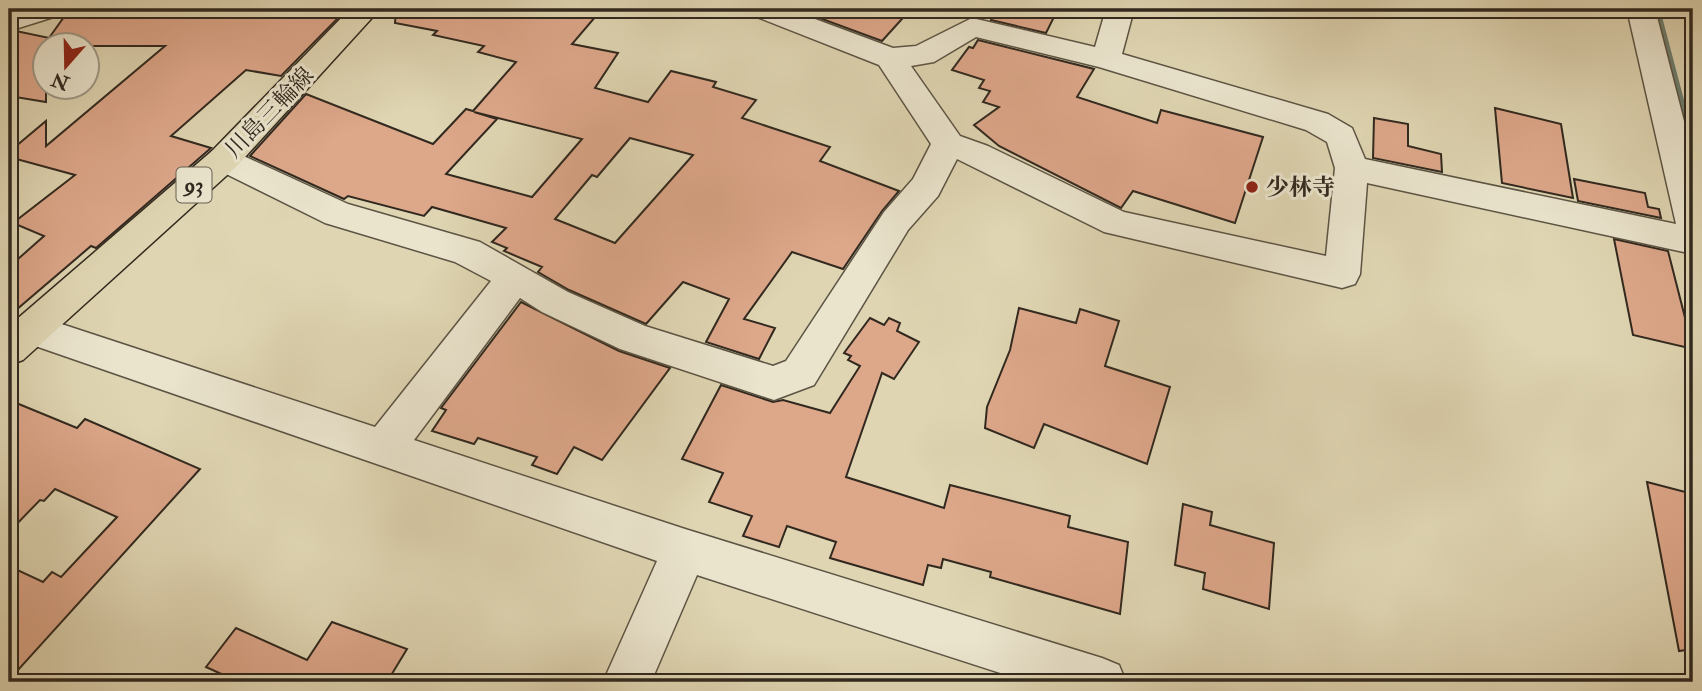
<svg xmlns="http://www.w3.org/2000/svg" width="1702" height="691" font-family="'IM FELL Double Pica','Noto Serif JP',serif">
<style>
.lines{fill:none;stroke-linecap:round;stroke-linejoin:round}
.stream{fill:#6d7f70;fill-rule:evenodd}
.building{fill:#dda78a;stroke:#31291f;stroke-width:2;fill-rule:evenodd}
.minor-casing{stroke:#5c5444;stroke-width:3}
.major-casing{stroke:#31291f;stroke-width:3}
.minor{fill:#eae4cd;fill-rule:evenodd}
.major{fill:#dfd5b2;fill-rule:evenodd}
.poi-dot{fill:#8f2418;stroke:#eae4cd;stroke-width:2.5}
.labels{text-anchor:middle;stroke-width:6;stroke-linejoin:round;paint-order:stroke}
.shield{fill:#eae4cd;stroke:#686153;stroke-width:2}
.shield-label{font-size:21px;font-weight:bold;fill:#31291f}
.street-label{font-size:23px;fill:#31291f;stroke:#eae4cd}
.poi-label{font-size:23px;font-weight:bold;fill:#31291f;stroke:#eae4cd;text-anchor:start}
</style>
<rect width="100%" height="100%" fill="#dfd5b2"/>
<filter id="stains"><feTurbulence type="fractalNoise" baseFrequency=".00286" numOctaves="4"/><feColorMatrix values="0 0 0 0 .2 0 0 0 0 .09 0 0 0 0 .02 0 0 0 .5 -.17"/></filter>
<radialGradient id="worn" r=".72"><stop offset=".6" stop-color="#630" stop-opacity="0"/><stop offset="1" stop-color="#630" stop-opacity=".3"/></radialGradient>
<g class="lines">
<path class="stream" d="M1652,9H1660L1693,134V153L1689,150Z"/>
</g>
<g class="building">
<path d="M87,9H316L342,14L281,76L246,70L171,136L211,148L96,248L91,246L9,316V267L44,236L13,223L75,175L9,157V152L46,121V146L165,46H46V102L9,96V33L16,31L49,38L64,17L82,16Z"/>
<path d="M396,9H602L572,44L618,53L595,88L648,102L671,71L716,82L713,87L756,100L742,118L830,147L820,161L899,191L882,211L843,269L792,252L744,319L775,328L759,359L706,342L729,299L683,282L646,324L569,290L538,272L542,267L504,251L507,248L492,242L506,228L432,207L424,216L348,196L344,199L250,156L306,94L433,144L466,109L473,111L516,62L478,52L484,46L433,35L437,31L395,23ZM474,112L582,139L532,197L446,174L497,119ZM630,138L693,155L615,243L555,219L592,175L597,177Z"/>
<path d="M795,9H911L882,41Z"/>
<path d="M998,9H1025L1054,17L1046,33L991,20Z"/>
<path d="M978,40L1094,69L1077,97L1157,123L1161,110L1263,137L1235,223L1133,191L1121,208L999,146L974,125L999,107L983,102L990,91L979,88L984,80L952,70L969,47L973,48Z"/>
<path d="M1495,108L1561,124L1573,198L1502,183Z"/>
<path d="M1374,118L1408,124V146L1441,154L1442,172L1373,158Z"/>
<path d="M1574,179L1645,193L1648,207L1659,209L1661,218L1578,201Z"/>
<path d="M1614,239L1668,251L1693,349L1633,335Z"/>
<path d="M521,302L619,351L670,368L602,460L574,447L557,474L532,465L537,457L478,438L474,444L432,431L446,410L441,408Z"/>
<path d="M1019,308L1076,323L1080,309L1119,321L1105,366L1170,387L1147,464L1044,424L1034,448L985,428L987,407L1010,350Z"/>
<path d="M870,318L884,325L889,318L900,323L897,331L919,342L894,379L882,373L846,477L944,508L950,485L1070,516L1068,527L1128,542L1120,614L990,577L991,572L943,559L941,568L928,565L923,585L830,558L836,542L787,526L779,547L743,536L752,516L709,502L723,473L682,459L721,385L773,402L783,400L830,413L860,366L848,360L851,356L844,353Z"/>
<path d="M9,400L77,428L85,419L200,469L9,680V566L43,582L52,572L61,577L117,517L55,489L44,501L40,500L9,532Z"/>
<path d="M1647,482L1693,494V649L1679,651Z"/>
<path d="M1183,504L1212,512L1210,525L1274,543L1269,609L1203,589L1205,573L1175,565Z"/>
<path d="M332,622L407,649L387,682H239L206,667L236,628L307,660Z"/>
</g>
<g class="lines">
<g class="minor-casing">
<g id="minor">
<path d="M21,9H64L60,15L9,31V12Z"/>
<path d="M748,9H788L893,48L916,46L972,18L1095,47L1106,9H1134L1122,54L1328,114L1352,128L1365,159L1676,224L1627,9H1655L1693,156V254L1367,183L1360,274L1355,284L1342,288L1104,232L957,159L938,196L908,230L814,385L774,400L620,349L542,312L520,298L414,440L685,529L1102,658L1119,665L1126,682H1028L697,575L651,682H603L657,561L18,340L12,329L18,318L31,314L375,427L491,281L455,262L325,223L212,167L207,159L212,151L224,147L348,204L480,242L568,292L645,326L773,366L786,361L884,212L913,179L931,144L879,65L752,15ZM976,37L1099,67L1306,130L1327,142L1335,168L1326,256L1124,212L988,146L960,136L911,66L934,62Z"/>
</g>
</g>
<g class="major-casing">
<path id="major" d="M350,9H380L236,167L23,360L9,365V326L212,151Z"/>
</g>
<use href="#minor" class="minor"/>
<use href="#major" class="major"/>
</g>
<circle class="poi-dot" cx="1252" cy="187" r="7"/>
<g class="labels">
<rect class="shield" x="176.5" y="167.5" width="35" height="35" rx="5"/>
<g class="shield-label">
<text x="194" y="192">93</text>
</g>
<g class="street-label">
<text transform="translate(269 112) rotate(-46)" y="8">川島三輪線</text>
</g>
<g class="poi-label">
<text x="1266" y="195">少林寺</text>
</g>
</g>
<rect width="1702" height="691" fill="none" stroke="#dfd5b2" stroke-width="35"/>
<rect x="10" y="10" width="1681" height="670" fill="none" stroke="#31291f" stroke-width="3.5"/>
<rect x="18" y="18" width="1667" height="656" fill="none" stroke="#31291f" stroke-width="2"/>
<g transform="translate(66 66) rotate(200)"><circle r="33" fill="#eae4cd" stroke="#a09987" stroke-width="2"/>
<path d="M0-5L12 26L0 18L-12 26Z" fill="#8f2418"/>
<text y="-10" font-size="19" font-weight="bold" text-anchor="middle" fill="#31291f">N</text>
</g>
<rect width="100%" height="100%" filter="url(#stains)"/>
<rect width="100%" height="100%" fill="url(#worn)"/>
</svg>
